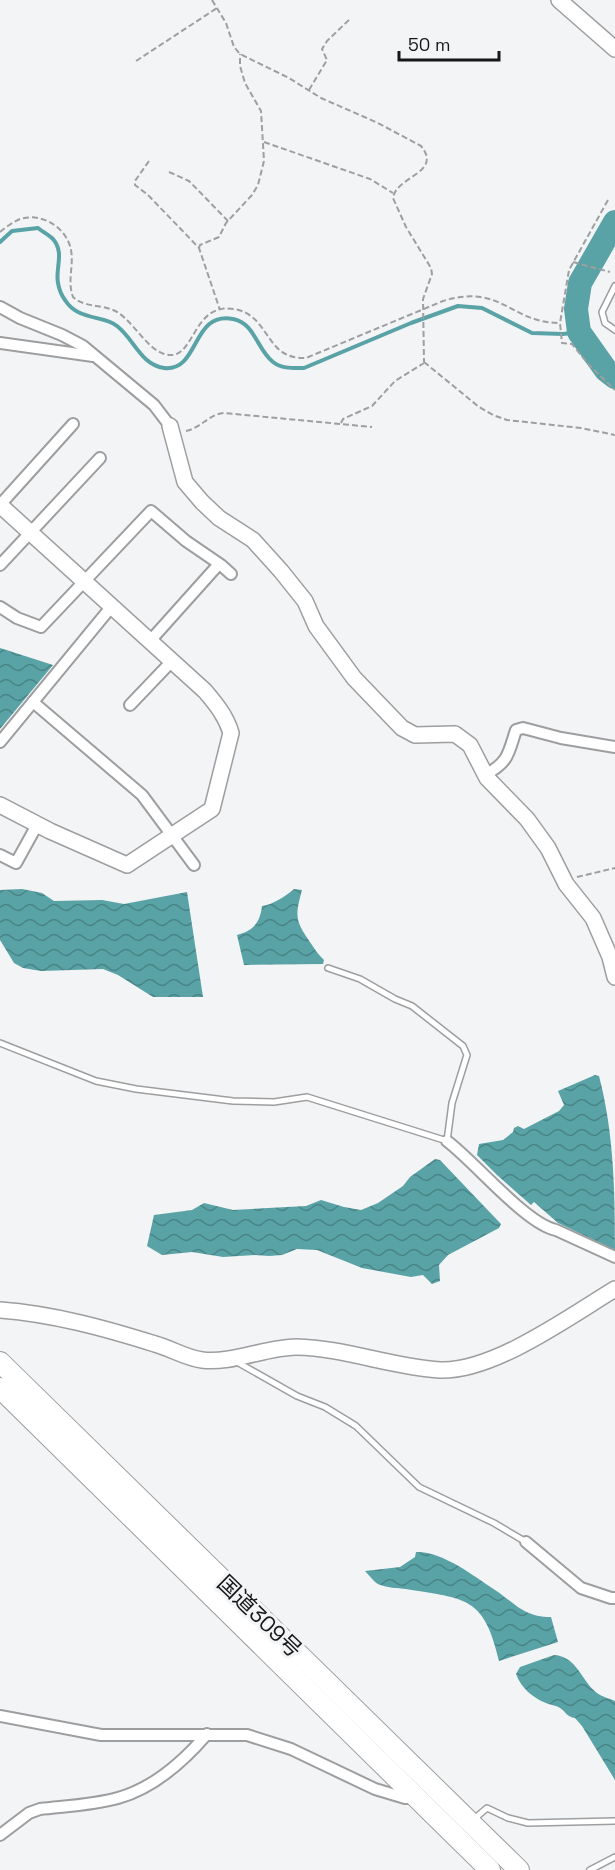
<svg xmlns="http://www.w3.org/2000/svg" width="615" height="1870" font-family="'Space Grotesk','Noto Sans JP',sans-serif">
<style>
.water{fill:url(#water-waves)}
.lines{fill:none;stroke-linecap:round;stroke-linejoin:round}
.stream{stroke:#59a3a6;stroke-width:4}
.river{stroke:#59a3a6;stroke-width:24}
.lane-casing{stroke:#9d9ea0;stroke-width:8}
.street-casing{stroke:#9d9ea0;stroke-width:14}
.secondary-casing{stroke:#9d9ea0;stroke-width:18}
.highway-casing{stroke:#9d9ea0;stroke-width:22}
.path{stroke:#9e9fa0;stroke-width:2;stroke-dasharray:6 3;stroke-linecap:butt}
.lane{stroke:#fff;stroke-width:5}
.street{stroke:#fff;stroke-width:10}
.secondary{stroke:#fff;stroke-width:15}
.highway{stroke:#fff;stroke-width:20}
.labels{text-anchor:middle;stroke-width:6;stroke-linejoin:round;paint-order:stroke}
.street-label{font-size:22px;fill:#161717;stroke:#f3f4f6}
</style>
<defs>
<pattern id="water-waves" width="16" height="10" patternUnits="userSpaceOnUse" patternTransform="scale(1.5)"><rect width="16" height="10" fill="#59a3a6"/><path d="M0 5q4-4 8 0t8 0" fill="none" stroke="#498486"/></pattern>
</defs>
<rect width="100%" height="100%" fill="#f3f4f6"/>
<g class="water">
<path d="M0,648L53,665L0,729Z"/>
<path d="M22,889L42,893L54,901L102,900L124,904L187,892L203,997H153L118,975L103,969L41,971L23,968L14,963L0,940V890Z"/>
<path d="M294,889L302,890C294,919 296,921 312,945C316,951 319,955 324,960L323,964L244,965L237,935C253,931 260,923 262,906C272,905 286,896 294,889Z"/>
<path d="M595,1075L599,1076C614,1133 615,1192 615,1250L558,1223L534,1202L531,1205L497,1175L477,1155L479,1144L503,1140L513,1132L514,1128L518,1126L524,1129L559,1111L564,1105L558,1091Z"/>
<path d="M435,1159L440,1160L501,1224L499,1228L448,1255L439,1265L440,1281L432,1284L423,1275L411,1277L362,1268L317,1250L297,1249L282,1255L269,1256L255,1255L223,1257L192,1252L162,1255L147,1246L154,1215L192,1210L204,1203L233,1210L306,1206L321,1200L344,1207L361,1210L378,1203L403,1186L410,1177Z"/>
<path d="M416,1552C442,1551 474,1576 495,1590C516,1604 524,1617 551,1617L558,1642L499,1661C484,1596 466,1599 406,1589C398,1588 386,1588 378,1584C374,1582 369,1575 365,1571L400,1567L415,1557Z"/>
<path d="M554,1655C578,1657 581,1681 597,1693C602,1697 609,1698 615,1701V1780L582,1726L575,1718C567,1717 566,1712 560,1708C556,1705 550,1705 546,1703C533,1698 521,1688 516,1674L520,1667Z"/>
</g>
<g class="lines">
<path class="stream" d="M0,242L12,231L38,228C43,232 49,235 53,239C65,253 55,268 58,283C59,289 62,296 65,300C78,321 104,315 117,326C134,339 141,365 164,368C200,372 191,311 233,319C255,323 257,350 273,362C282,369 293,368 304,368L411,323L458,306L482,308L532,333L563,334L579,332"/>
<path class="river" d="M615,222L580,283L576,309L579,332L606,370L615,377"/>
<g class="lane-casing">
<g id="lane">
<path d="M615,286L602,312L605,323L615,330"/>
<path d="M0,1043L96,1081L136,1089L233,1101L274,1102L307,1097L447,1141L452,1103L467,1055L463,1046L412,1006L395,999L360,979L328,968"/>
<path d="M237,1362L297,1396L325,1407L356,1426L419,1487L494,1523L526,1542"/>
<path d="M474,1819L487,1808L508,1818L528,1823L615,1821"/>
<path d="M590,1870L615,1857"/>
</g>
</g>
<g class="street-casing">
<g id="street">
<path d="M0,307L20,318L62,335L83,346L154,405L170,426"/>
<path d="M0,343L93,356"/>
<path d="M0,505L73,424"/>
<path d="M0,565L100,458"/>
<path d="M0,607L17,618L41,627L151,511L186,541L221,565L231,574"/>
<path d="M150,641L219,564"/>
<path d="M33,702L142,795L194,865"/>
<path d="M130,705L172,661"/>
<path d="M0,742L112,606"/>
<path d="M485,775C509,762 508,754 516,730L523,728L561,738L615,747"/>
<path d="M0,855L16,863L37,825"/>
<path d="M447,1141C475,1162 526,1224 556,1230L615,1257"/>
<path d="M526,1542L581,1588L611,1598H615"/>
<path d="M0,1716L101,1735H247L291,1749L375,1789L405,1798H415"/>
<path d="M0,1835L29,1813L40,1809C66,1806 93,1805 118,1798C154,1788 183,1762 207,1734"/>
</g>
</g>
<g class="secondary-casing">
<g id="secondary">
<path d="M559,0L615,49"/>
<path d="M170,426L185,482L202,502L219,518L253,540L281,571L305,601L316,626L354,678L402,728L415,735L455,734L470,745L487,778L527,819L548,848L566,884L593,918L610,957L615,977"/>
<path d="M0,505L205,691C216,704 226,716 231,733L212,809L127,865L50,831L0,805"/>
<path d="M0,1310C53,1314 104,1328 155,1344C170,1348 186,1358 202,1360C230,1364 268,1347 296,1347C345,1348 391,1367 440,1370C493,1372 569,1317 615,1289"/>
</g>
</g>
<g class="highway-casing">
<g id="highway">
<path d="M0,1362L519,1870"/>
<path d="M0,1388L490,1870"/>
</g>
</g>
<g class="path">
<path d="M212,0L226,23L234,47L240,54L289,78L321,98L378,123L421,146C443,173 396,176 393,198L406,227L431,268L432,274L423,299L424,362"/>
<path d="M136,61L217,8"/>
<path d="M309,90L327,60L322,49L327,41L351,18"/>
<path d="M264,142L370,179L393,193"/>
<path d="M149,161L135,181V185L148,195L199,248L220,310"/>
<path d="M169,172L189,181L228,221"/>
<path d="M608,200L569,270L560,323L562,343L572,344L589,365L615,390"/>
<path d="M0,232C6,227 13,222 20,219C42,212 67,228 71,250C74,266 67,281 73,297C86,309 106,303 120,314C134,324 148,349 164,354C196,364 190,302 234,309C271,315 264,360 306,358L443,301C502,283 510,323 560,323"/>
<path d="M199,248L200,245L219,237L226,223L252,195L258,185L264,161L261,111L245,83L240,66V54"/>
<path d="M573,262L610,272"/>
<path d="M424,362L479,407L493,415L507,420L581,428L615,435"/>
<path d="M341,423L343,419L372,406L395,381L424,363"/>
<path d="M186,431C201,428 209,414 224,413L372,427"/>
<path d="M577,877L615,868"/>
</g>
<use href="#lane" class="lane"/>
<use href="#street" class="street"/>
<use href="#secondary" class="secondary"/>
<use href="#highway" class="highway"/>
</g>
<g class="labels">
<g class="street-label">
<text transform="translate(260 1616) rotate(44)" y="8">国道309号</text>
</g>
</g>
<path d="M399 51v9h100v-9" fill="none" stroke="#161717" stroke-width="3"/>
<text x="408" y="51" font-size="18" fill="#161717" stroke="#f3f4f6" stroke-width="4.5" paint-order="stroke">50 m</text>
</svg>
